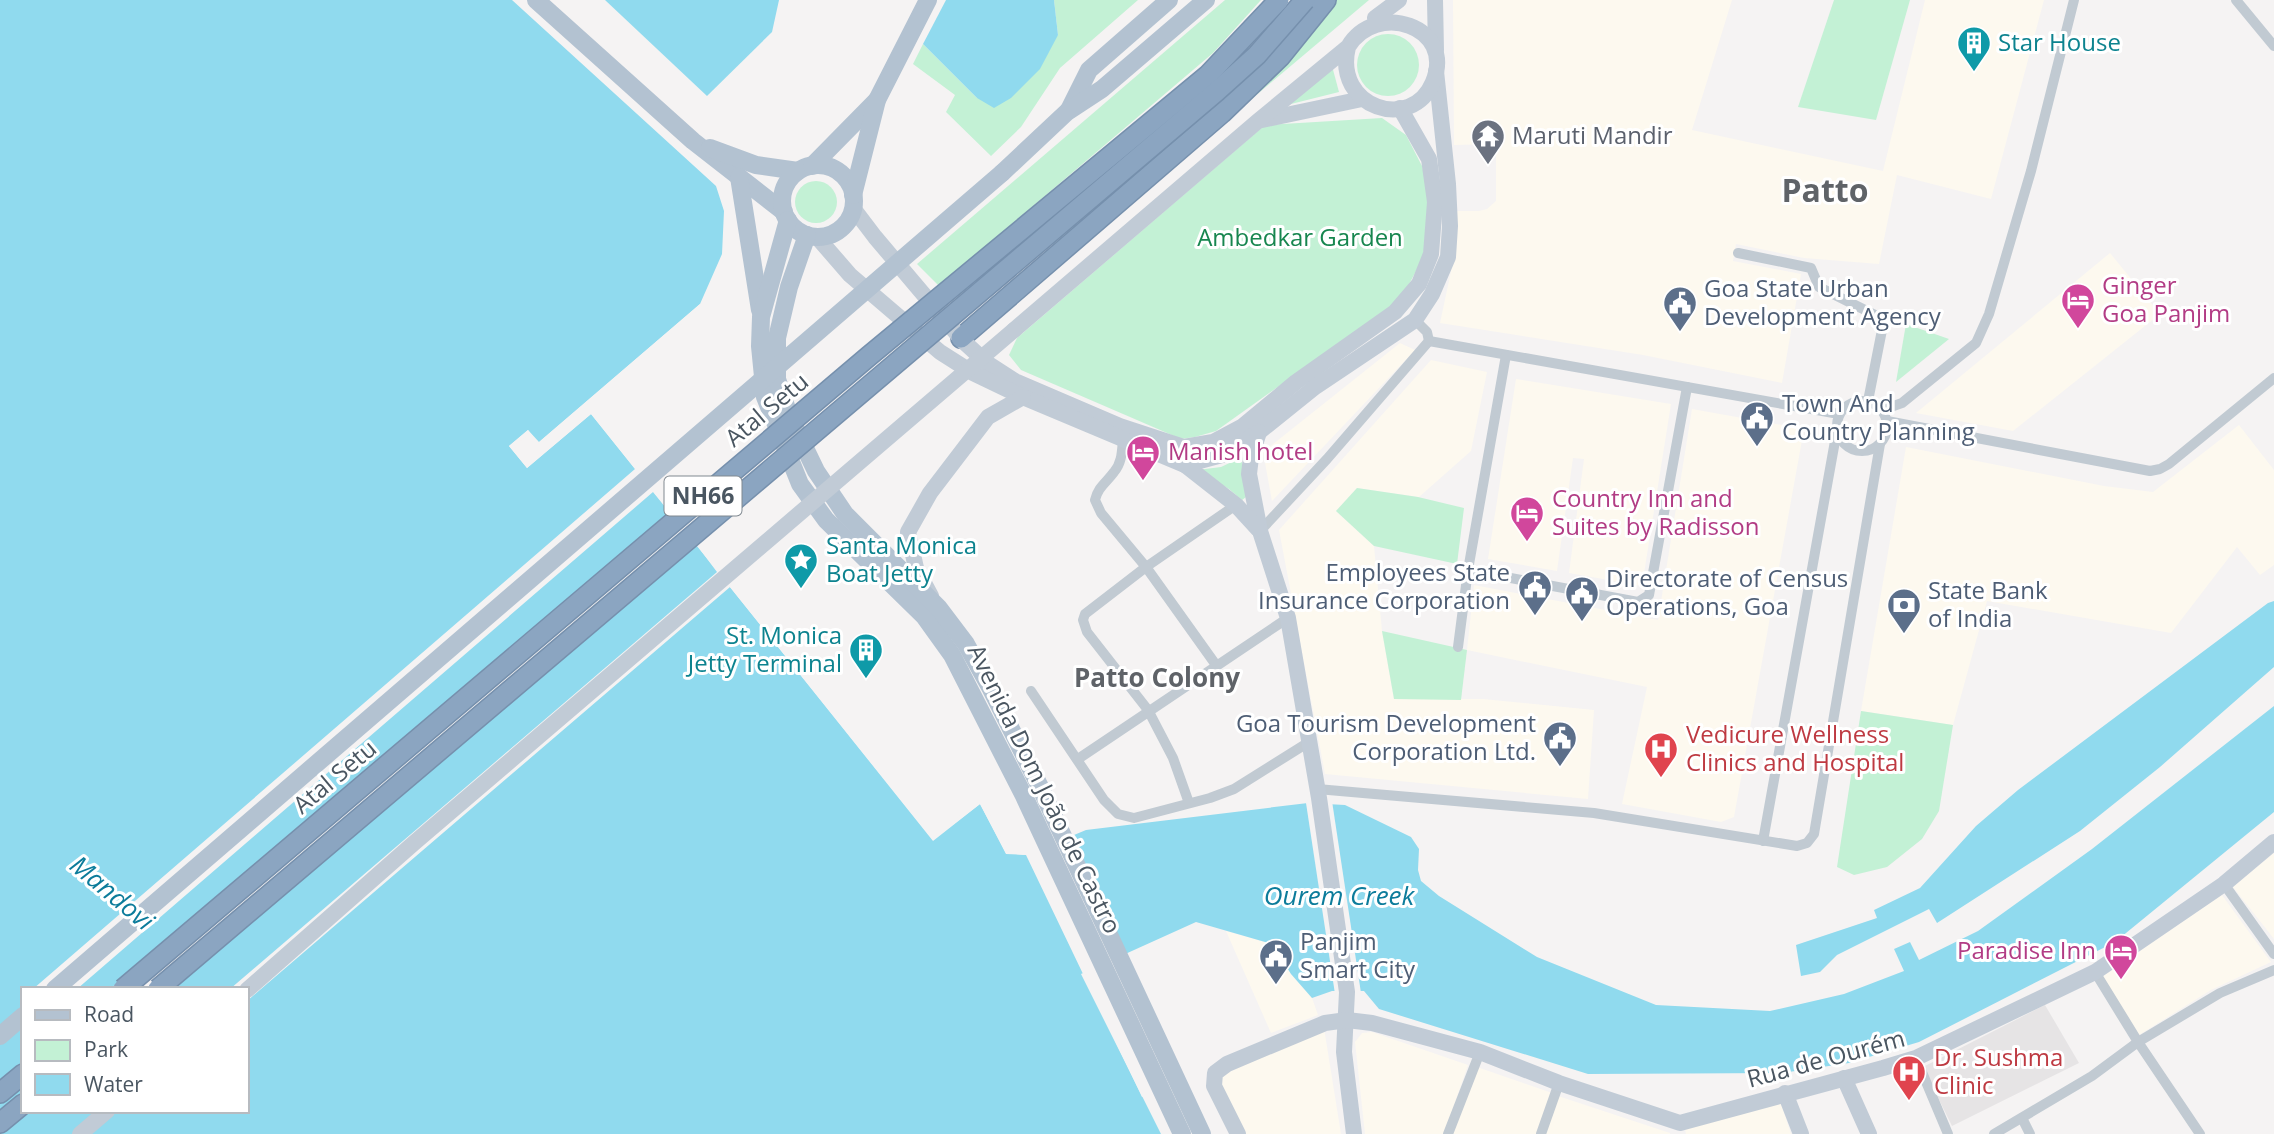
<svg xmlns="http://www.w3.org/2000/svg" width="2274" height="1134" font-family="'Open Sans',sans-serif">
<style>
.commercial{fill:#fdf9ef}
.education{fill:#e6e4e5}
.green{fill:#c3f1d5}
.water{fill:#90daee;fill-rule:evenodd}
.pier{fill:#f5f3f3}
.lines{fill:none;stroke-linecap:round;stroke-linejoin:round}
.highway-casing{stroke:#7690ad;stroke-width:22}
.street{stroke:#c1cad2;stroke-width:10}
.secondary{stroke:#c1cbd6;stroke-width:16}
.primary{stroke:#b3c2d1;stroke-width:18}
.highway{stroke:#8ba5c1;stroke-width:19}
.highway-bridge-casing{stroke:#7690ad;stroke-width:22;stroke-linecap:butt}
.secondary-bridge{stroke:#c1cbd6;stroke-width:16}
.primary-bridge{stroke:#b3c2d1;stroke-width:18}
.highway-bridge{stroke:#8ba5c1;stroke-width:19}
.labels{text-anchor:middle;stroke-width:6;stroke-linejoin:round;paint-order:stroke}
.shield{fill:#fff;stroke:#808990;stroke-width:2}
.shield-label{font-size:23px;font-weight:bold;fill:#4a5661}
.culture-label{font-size:24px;fill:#0d838f;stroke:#fff;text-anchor:start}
.worship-label{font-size:24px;fill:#5b616d;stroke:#fff;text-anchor:start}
.park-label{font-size:24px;fill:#17864f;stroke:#fff}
.hotel-label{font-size:24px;fill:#b23c85;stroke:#fff;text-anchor:start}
.service-label{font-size:24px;fill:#4e5e75;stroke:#fff;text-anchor:start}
.street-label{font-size:24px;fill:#4a5661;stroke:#fff}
.health-label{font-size:24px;fill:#be3a42;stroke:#fff;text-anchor:start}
.neighbourhood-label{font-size:26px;font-weight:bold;fill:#5f6368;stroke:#fff}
.water-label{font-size:26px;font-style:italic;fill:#0c7c9b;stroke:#fff}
.district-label{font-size:32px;font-weight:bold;fill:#5f6368;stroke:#fff}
</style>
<rect width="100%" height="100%" fill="#f5f3f3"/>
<g class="commercial">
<path d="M1453,0H1732L1692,130L1883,171L1925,0H2044L1991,199L1897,175L1879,264L1804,258L1736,244L1733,261L1801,274L1782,383L1643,355L1440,323L1456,248L1455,211H1479L1487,209L1496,201V144L1454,145Z"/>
<path d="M2110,253L2160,314L2013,431L1916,413Z"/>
<path d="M1400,343L1415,350L1272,501L1263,452Z"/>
<path d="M1431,360L1487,372L1471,451L1419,497L1357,488L1336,511L1374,546L1382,631L1394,699H1483L1594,710L1588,799L1325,774L1279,530Z"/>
<path d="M1516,379L1671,404L1642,586L1569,573L1584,459L1573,458L1557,571L1488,559Z"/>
<path d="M1692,409L1804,429L1734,817L1721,822L1622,804L1647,687L1467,650L1474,585L1658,620Z"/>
<path d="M2239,425L2274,470V565L2260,575L2237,547L2171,633L1987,601L1953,725L1861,711L1906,447L2104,486L2153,492Z"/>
<path d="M2274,853V939L2233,887Z"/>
<path d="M2222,895L2271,962L2211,990L2139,1035L2102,977Z"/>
<path d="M1226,931L1272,944L1291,974L1312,998L1318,1015L1271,1033Z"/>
<path d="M1324,1028L1341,1134H1245L1217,1078Z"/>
<path d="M1372,1032L1468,1065L1444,1134H1365L1355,1042L1362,1033Z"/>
<path d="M1477,1067L1552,1093L1536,1134H1453Z"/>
<path d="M1558,1096L1670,1133V1134H1545Z"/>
<path d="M1780,1101L1791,1134H1686L1685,1129Z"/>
</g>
<path class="education" d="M2045,1005L2079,1063L1952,1126L1923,1067Z"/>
<g class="green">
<path d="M1054,0H1138L1060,68L1021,127L991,156L946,112L955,95L913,64L923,44L977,98L1058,35Z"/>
<path d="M1225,0H1261L1213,53L939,286L917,264Z"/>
<path d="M1334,0H1369L992,318Z"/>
<path d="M1834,0H1910L1876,120L1798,107Z"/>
<circle cx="1388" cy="65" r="31"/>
<path d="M1332,66L1339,92L1287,105Z"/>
<path d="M1382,118L1406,135L1422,166L1430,199L1423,258L1407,288L1391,306L1216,431L1195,437L1181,439L1021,370L1009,355L1017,338L1265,125Z"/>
<circle cx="816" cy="202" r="21"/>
<path d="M1906,324L1949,339L1896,382Z"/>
<path d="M1238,459L1242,462L1246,497L1242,500L1229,489L1197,470L1221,467Z"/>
<path d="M1357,488L1418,497L1464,508L1457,564L1374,546L1336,511Z"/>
<path d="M1382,631L1467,650L1461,700L1394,699Z"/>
<path d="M1861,711L1953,725L1939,811L1922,839L1887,867L1854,875L1837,867Z"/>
</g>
<g class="water">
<path d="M0,0H512L716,186L724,211L722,254L700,304L538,443L528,430L509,446L527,468L591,414L933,840L980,804L1006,853L1026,855L1086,830L1308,803L1345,805L1411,837L1419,849L1418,870L1421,881L1439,896L1537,957L1656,1005L1770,1011L1844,994L1904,971L1894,949L1910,942L1919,960L1978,931L2092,849L2274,706V812L2115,942L1919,1042L1849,1063L1782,1073L1588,1074L1379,1009L1364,991H1332L1312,998L1291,974L1272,944L1196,922L1081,974L1161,1134H0ZM23,989H247V1111H23Z"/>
<path d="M605,0H779L772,32L707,96Z"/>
<path d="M946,0H1054L1058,35L1040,69L1011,98L994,108L977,98L923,44Z"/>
<path d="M2274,601V667L2160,767L2080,831L1937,923L1929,909L1837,955L1820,972L1801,976L1796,945L1877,918L1874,910L1920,888L1976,826L2018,790L2268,603Z"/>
</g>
<g class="pier">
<path d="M700,304L702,307L540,445H536L528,435L514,446L528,463L589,411H594L934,836L980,800L983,802L1008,850L1025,851L1070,832L1126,956L1085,975L1145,1096L1142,1097L1026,855L1006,854L980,804L933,841L730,587L247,1001V989H230L717,572L696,544L174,989H110L670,513L653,492L77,989H33L635,469L591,414L527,468L509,446L528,430L539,442Z"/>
<path d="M1324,800L1332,801L1361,993L1335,994L1306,803Z"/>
</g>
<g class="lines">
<g class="highway-casing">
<g id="highway">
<path d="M961,338L1222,113L1280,57L1326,0"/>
<path d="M0,1093L23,1074"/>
<path d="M0,1123L23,1104"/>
</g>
</g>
<g class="street">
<path d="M2236,0L2274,46"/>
<path d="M1738,253L1811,268L1819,287L1875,315L1883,325L1868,401"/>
<path d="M1415,320L1427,332L1429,341"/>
<path d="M1429,341L1839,414"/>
<circle cx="1862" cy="426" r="25"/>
<path d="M1882,410L1902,403L1976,343L1989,314L2031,171L2074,0"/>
<path d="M1887,421L2150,471L2160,469L2169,464L2274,378"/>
<path d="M1123,439C1122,451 1122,463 1114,472C1106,483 1098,487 1095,500L1101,513L1146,567L1216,665"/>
<path d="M1260,531L1327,459L1429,341"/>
<path d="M1468,570L1638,602L1649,595L1687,387"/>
<path d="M1458,647L1468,570L1506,355"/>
<path d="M1031,691L1104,800L1118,814L1134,818L1210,798L1234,789L1309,742"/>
<path d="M1078,759L1288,618"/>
<path d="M1317,789L1594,813L1797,846L1807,843L1814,834L1880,444"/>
<path d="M1189,803L1173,758L1148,710L1087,632L1083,620L1085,614L1146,567L1236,505"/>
<path d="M1763,841L1837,430"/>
<path d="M2224,884L2274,954"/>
<path d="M2095,972L2138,1042L2200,1134"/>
<path d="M1916,1058L1948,1134"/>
<path d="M2022,1118L2030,1134"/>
<path d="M1448,1134L1480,1052"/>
<path d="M1541,1134L1559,1083"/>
<path d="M1994,1134L2092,1076L2138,1042L2220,993L2274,970"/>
</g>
<g class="secondary">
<path d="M1435,0L1436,50"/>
<path d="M1375,18L1399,0"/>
<path d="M1262,120L1362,99"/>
<path d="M853,208L875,237L963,341L987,363L1015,381L1120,426L1184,447L1213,442L1243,426L1296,382L1395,312L1419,284L1431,254L1435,202L1429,159L1400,108"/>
<path d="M817,237L850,275L940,352L973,373L1023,397L1185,465L1222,455L1259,432L1315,387L1415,320L1432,294L1448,257L1450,226L1448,184L1436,71"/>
<path d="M1014,330L1258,121L1348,47C1376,0 1456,26 1433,82C1412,133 1333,108 1348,47"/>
<path d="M1259,432L1251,457L1249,474L1260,531L1288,618L1319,798L1347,992L1344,1052L1354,1134"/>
<path d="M1185,465L1236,505L1258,529"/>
<path d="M931,596L916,568L908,532L930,493L988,417L1023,397"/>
<path d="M1844,1078L1869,1134"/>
<path d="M1785,1093L1801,1134"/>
<path d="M80,1134L107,1111"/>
<path d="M1238,1134L1214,1086L1215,1073L1227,1064L1325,1023L1347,1020L1372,1023L1480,1052L1559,1083L1680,1123L1883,1068L1916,1058L2095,972L2224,884L2274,842"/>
</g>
<g class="primary">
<path d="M536,0L693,141L784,212"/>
<path d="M1069,110L1089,70L1169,0"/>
<path d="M710,148L756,165L798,171"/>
<circle cx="818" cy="201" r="36"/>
<path d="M812,166L877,100"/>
<path d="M1002,173L1067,112L1102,89L1206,0"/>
<path d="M739,177L760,310"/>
<path d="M853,195L877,100L928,0"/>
<path d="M788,220L761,317L760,346L765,397L800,484L826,520L924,616L952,655L1024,796L1182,1134"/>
<path d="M807,235L789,287L777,338V379L789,415L816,471L845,514L938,607L966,644L991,689L1041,789L1202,1134"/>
<path d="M0,1036L23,1016"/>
</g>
<use href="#highway" class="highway"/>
<g class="highway-bridge-casing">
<g id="highway-bridge">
<path d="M123,989L869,356L1208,75L1279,0"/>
<path d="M158,989L1217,91L1257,55L1305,0"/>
</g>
</g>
<path class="secondary-bridge" d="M247,990L414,843L1014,330"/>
<path class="primary-bridge" d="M55,989L1002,173"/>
<use href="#highway-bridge" class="highway-bridge"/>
</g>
<defs>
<g id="building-pin" transform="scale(1.75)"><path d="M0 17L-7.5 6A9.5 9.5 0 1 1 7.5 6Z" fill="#0f9aa8" stroke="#fff"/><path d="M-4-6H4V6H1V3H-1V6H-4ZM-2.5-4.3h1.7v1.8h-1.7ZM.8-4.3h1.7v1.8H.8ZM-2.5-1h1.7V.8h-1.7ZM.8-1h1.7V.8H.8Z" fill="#fff"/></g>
<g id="temple-pin" transform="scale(1.75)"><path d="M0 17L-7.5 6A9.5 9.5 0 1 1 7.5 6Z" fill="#6b7280" stroke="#fff"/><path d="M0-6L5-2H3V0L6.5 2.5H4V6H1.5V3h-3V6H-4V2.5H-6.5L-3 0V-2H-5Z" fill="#fff"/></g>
<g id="hotel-pin" transform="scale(1.75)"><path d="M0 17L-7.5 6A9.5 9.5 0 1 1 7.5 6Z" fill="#d1479c" stroke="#fff"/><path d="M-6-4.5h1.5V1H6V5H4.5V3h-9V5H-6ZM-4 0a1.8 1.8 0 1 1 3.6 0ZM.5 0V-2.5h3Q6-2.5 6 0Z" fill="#fff"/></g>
<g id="civic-pin" transform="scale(1.75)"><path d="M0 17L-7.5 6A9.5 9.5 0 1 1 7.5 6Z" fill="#5c6f8a" stroke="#fff"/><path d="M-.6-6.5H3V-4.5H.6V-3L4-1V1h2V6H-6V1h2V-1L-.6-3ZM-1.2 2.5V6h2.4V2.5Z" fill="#fff"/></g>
<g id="sight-pin" transform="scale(1.75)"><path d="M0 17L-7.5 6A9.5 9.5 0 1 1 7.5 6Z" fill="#0f9aa8" stroke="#fff"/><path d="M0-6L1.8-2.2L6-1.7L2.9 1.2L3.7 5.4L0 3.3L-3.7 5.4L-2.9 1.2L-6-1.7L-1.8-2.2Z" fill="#fff"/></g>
<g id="bank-pin" transform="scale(1.75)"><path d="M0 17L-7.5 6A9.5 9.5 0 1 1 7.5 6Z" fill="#5c6f8a" stroke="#fff"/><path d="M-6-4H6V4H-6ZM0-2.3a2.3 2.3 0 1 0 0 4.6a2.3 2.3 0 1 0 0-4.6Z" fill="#fff"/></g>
<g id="hospital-pin" transform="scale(1.75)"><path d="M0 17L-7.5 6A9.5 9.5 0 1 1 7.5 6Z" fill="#e0444e" stroke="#fff"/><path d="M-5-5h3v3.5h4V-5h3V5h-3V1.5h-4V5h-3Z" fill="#fff"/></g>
</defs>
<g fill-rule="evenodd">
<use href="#building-pin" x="1974" y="43"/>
<use href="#temple-pin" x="1488" y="136"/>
<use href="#hotel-pin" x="2078" y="300"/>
<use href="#civic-pin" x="1680" y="303"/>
<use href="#civic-pin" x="1757" y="418"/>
<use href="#hotel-pin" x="1143" y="452"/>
<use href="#hotel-pin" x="1527" y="513"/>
<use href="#sight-pin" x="801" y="560"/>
<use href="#civic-pin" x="1535" y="587"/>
<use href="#civic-pin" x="1582" y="593"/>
<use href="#bank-pin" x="1904" y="605"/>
<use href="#building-pin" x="866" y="650"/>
<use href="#civic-pin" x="1560" y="738"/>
<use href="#hospital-pin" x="1661" y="749"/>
<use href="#hotel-pin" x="2121" y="951"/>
<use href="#civic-pin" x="1276" y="956"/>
<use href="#hospital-pin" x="1909" y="1072"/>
</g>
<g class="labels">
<rect class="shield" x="664.5" y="476.5" width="77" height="39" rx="5"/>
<g class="shield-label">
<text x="703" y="504">NH66</text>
</g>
<g class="culture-label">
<text x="1998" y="51">Star House</text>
<text x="826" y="554">Santa Monica<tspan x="826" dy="28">Boat Jetty</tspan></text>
<text x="842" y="644" text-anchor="end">St. Monica<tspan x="842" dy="28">Jetty Terminal</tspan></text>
</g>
<g class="worship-label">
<text x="1512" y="144">Maruti Mandir</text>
</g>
<g class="park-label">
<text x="1300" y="246">Ambedkar Garden</text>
</g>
<g class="hotel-label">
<text x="2102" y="294">Ginger<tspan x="2102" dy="28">Goa Panjim</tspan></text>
<text x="1168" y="460">Manish hotel</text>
<text x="1552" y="507">Country Inn and<tspan x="1552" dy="28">Suites by Radisson</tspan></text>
<text x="2096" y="959" text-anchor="end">Paradise Inn</text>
</g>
<g class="service-label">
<text x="1704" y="297">Goa State Urban<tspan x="1704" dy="28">Development Agency</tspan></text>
<text x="1782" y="412">Town And<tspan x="1782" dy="28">Country Planning</tspan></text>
<text x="1510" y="581" text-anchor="end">Employees State<tspan x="1510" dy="28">Insurance Corporation</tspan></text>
<text x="1606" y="587">Directorate of Census<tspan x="1606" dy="28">Operations, Goa</tspan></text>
<text x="1928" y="599">State Bank<tspan x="1928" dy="28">of India</tspan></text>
<text x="1536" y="732" text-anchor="end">Goa Tourism Development<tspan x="1536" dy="28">Corporation Ltd.</tspan></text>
<text x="1300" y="950">Panjim<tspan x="1300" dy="28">Smart City</tspan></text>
</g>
<g class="street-label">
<text transform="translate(767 410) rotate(-40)" y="8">Atal Setu</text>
<text transform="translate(335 777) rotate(-40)" y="8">Atal Setu</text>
<text transform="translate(1044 789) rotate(64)" y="8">Avenida Dom João de Castro</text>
<text transform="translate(1826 1059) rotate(-15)" y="8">Rua de Ourém</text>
</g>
<g class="health-label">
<text x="1686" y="743">Vedicure Wellness<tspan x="1686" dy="28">Clinics and Hospital</tspan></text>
<text x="1934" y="1066">Dr. Sushma<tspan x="1934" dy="28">Clinic</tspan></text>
</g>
<g class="neighbourhood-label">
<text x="1157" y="687">Patto Colony</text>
</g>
<g class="water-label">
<text transform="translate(112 893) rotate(40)" y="9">Mandovi</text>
<text x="1339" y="905">Ourem Creek</text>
</g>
<g class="district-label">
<text x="1825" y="202">Patto</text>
</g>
</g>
<rect x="21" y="987" width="228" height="126" fill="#ffffff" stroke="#b7bbc0" stroke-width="2"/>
<rect x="35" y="1010" width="35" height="10" fill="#b3c2d1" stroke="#b7bbc0" stroke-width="2"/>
<text x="84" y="1022" font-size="21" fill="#4a5661">Road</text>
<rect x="35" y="1040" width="35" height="21" fill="#c3f1d5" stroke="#b7bbc0" stroke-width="2"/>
<text x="84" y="1057" font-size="21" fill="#4a5661">Park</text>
<rect x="35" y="1074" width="35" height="21" fill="#90daee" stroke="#b7bbc0" stroke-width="2"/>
<text x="84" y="1092" font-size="21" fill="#4a5661">Water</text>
</svg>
